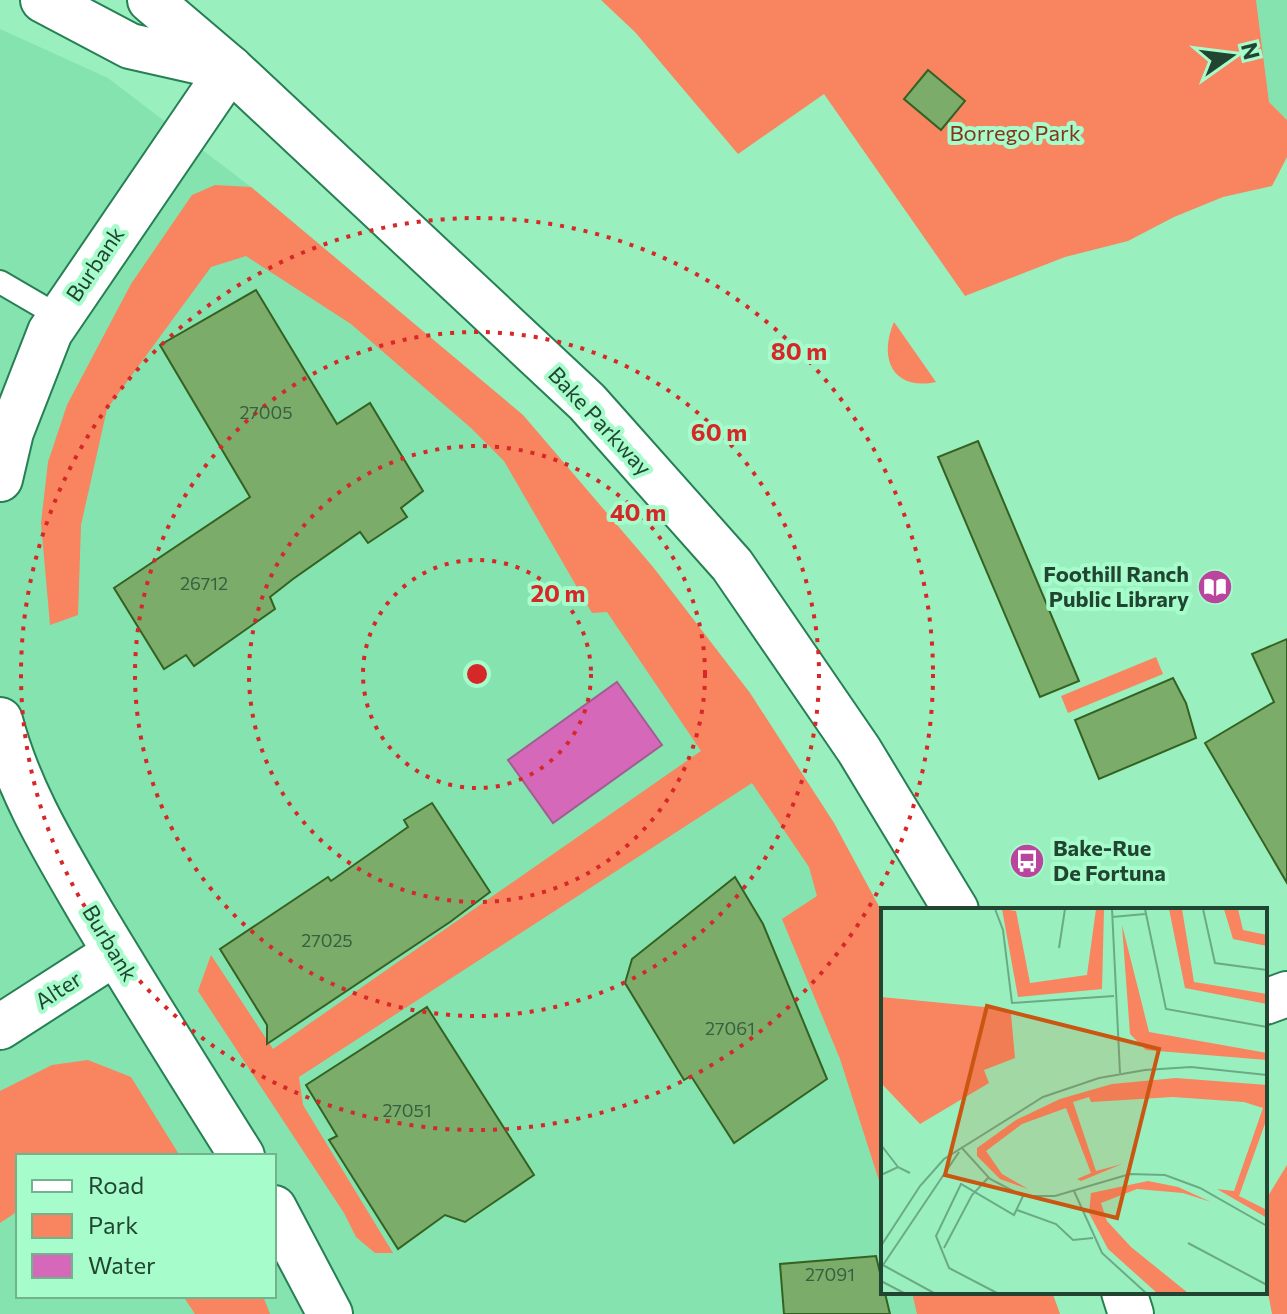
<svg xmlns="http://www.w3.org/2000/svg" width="1287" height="1314" font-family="Commissioner,sans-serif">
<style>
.built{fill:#85e3af;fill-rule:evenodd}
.green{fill:#f88460}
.water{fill:#d668ba;stroke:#a05e91;stroke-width:2}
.building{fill:#7bac6a;stroke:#346222;stroke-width:2}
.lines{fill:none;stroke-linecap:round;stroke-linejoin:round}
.service-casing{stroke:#277f54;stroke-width:26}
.minor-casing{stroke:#277f54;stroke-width:48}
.tertiary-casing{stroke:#277f54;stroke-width:48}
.secondary-casing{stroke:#277f54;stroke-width:48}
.service{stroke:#fff;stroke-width:22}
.minor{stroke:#fff;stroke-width:44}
.tertiary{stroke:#fff;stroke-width:44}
.secondary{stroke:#fff;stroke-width:44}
.ring{fill:none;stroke:#d62828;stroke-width:4;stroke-dasharray:4 8}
.labels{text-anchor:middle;stroke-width:8;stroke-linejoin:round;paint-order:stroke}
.number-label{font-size:18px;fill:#385f40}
.park-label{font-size:22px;fill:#86351a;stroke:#a7fccb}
.street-label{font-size:22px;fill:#224532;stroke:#a7fccb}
.poi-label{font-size:22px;font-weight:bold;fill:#224532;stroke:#a7fccb;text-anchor:end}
.inset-road{fill:none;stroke:#6aab86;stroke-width:2}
.view{fill:#ca5612;fill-opacity:0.15;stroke:#ca5612;stroke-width:4}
.inset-edge{fill:none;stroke:#224532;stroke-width:4}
.centre{fill:#d62828;stroke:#a7fccb;stroke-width:4}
.ring-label{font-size:24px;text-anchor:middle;font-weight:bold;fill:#d62828;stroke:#a7fccb;stroke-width:8;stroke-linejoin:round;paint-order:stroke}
</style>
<rect width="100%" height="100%" fill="#9aefbe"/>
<g class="built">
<path d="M1256,0H1287V120L1269,102Z"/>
<path d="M0,29L108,78L251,187L523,415L653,567L750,693L834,823L883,914V1292H1052L1060,1314H0ZM18,1156H274V1296H18Z"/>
</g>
<g class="green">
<path d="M601,0H1256L1269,102L1287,120V157L1272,186L1223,197L1174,217L1128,241L1065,257L965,296L824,94L738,154L635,32Z"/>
<path d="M215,185L251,187L523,415L653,567L750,693L834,823L883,914V1193L840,1059L782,919L817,896L809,867L752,783L299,1077L303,1105L393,1253H375L356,1237L344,1213L198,991L211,955L273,1049L701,751L607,612L592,613L504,461L471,428L351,324L246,256L211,267L107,409L81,525L78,615L50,625L41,523L48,462L67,405L131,284L192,195Z"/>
<path d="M894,322L936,382C893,391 878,359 894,322Z"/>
<path d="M1156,657L1163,674L1068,713L1061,696Z"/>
<path d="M88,1060L131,1077L180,1156H18V1211L0,1223V1091L52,1065Z"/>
<path d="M1287,1165V1314H1272L1265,1277V1201Z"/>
<path d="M912,1292H1052L1060,1314H917Z"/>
<path d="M183,1296H263L270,1314H195Z"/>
</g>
<path class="water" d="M617,682L662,745L553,823L508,760Z"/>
<g class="building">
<path d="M928,70L965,101L941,130L904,99Z"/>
<path d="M256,290L337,424L370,403L423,491L401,508L407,517L368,543L360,532L293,579L270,597L275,609L194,666L186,655L164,669L114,588L250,497L160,345Z"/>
<path d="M978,441L1079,681L1040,697L938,457Z"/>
<path d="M1287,639V883L1205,743L1274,702L1252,654Z"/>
<path d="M1173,678L1186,703L1196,738L1099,779L1075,720Z"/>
<path d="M432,803L490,892L450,922L267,1044V1025L220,949L328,877L331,881L408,827L404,820Z"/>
<path d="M735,877L763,924L827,1079L734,1143L691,1076L684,1080L625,983L632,959Z"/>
<path d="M427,1007L534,1175L465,1222L445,1215L398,1249L329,1140L337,1136L306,1085Z"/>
<path d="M876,1256L890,1314H784L780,1264Z"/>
</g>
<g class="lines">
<g class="service-casing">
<path id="service" d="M0,282L60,317"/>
</g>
<g class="minor-casing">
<path id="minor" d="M0,1027L115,953"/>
</g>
<g class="tertiary-casing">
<g id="tertiary">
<path d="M0,479L11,432L50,332L230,68"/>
<path d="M0,720C18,790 55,850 91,912C140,994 191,1075 242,1156"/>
<path d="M1265,1002L1287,994"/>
<path d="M274,1208L330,1314"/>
</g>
</g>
<g class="secondary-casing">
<g id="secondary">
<path d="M43,0L130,46L223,67"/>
<path d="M150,0L230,68L587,402L732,565L859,750L956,910"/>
<path d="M1124,1292L1131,1314"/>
</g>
</g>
<use href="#service" class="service"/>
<use href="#minor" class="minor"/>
<use href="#tertiary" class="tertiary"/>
<use href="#secondary" class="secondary"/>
</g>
<g class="ring">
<circle cx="477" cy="674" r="114"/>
<circle cx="477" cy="674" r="228"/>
<circle cx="477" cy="674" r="342"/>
<circle cx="477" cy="674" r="456"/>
</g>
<defs>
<g id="library-disc" transform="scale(1.8)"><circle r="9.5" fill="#b9459e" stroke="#a7fccb"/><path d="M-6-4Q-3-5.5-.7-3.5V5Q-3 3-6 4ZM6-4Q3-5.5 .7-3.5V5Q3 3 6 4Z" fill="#fff"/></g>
<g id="bus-disc" transform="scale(1.8)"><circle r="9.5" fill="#b9459e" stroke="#a7fccb"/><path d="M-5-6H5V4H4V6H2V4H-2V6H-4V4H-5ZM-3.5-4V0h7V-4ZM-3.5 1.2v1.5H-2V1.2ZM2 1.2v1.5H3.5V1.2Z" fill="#fff"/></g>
</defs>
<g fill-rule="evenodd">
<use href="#library-disc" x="1215" y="587"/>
<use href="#bus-disc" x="1027" y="861"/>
</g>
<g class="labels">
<g class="number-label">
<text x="266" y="419">27005</text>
<text x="204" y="590">26712</text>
<text x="327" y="947">27025</text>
<text x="730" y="1035">27061</text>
<text x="407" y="1117">27051</text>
<text x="830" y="1281">27091</text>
</g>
<g class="park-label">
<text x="1015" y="141">Borrego Park</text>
</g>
<g class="street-label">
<text transform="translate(95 264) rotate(-56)" y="8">Burbank</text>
<text transform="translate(600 421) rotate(47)" y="8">Bake Parkway</text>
<text transform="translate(110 943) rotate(59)" y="8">Burbank</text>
<text transform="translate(58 990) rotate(-33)" y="8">Alter</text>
</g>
<g class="poi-label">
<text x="1189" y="582">Foothill Ranch<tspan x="1189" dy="25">Public Library</tspan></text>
<text x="1053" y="856" text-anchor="start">Bake-Rue<tspan x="1053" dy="25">De Fortuna</tspan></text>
</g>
</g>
<g transform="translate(881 908)">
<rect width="386" height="386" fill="#9aefbe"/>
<path d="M121,1L135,3L149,75L206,67L215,1H223L221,81L137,89ZM288,1H301L313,74L386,86V96L304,80ZM343,1H357L362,22L386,27V38L352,31ZM241,17L268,124L386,145V152L265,142L249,126ZM0,89L124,101L130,106L134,150L103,162L108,175L39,216L0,175ZM295,170L386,177V210L358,288L386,302V310L336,281L353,283L382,200L363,194L292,189L210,194L208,189L192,194L215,263L241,256L200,273L196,271L210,265L185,200L141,216L105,243L121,266L147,281L119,271L96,248V240L135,212L179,191L231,176ZM267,273L297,279L330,294L302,285L256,281L220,295L226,313L250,339L307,385H276L227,341L208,305L210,285Z" fill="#f88460"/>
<path class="inset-road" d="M114,1L122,22L131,95L233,88M231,1L239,165M264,1L285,101L386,119M322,1L334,55L386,62M231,9L264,6M178,40L184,1M0,237L17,259M80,239L109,271L142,288H174L249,266L284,267L319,280L386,318M0,267L17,259L29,265M193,283L221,345L265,385M136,302L175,316L192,332L212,330M307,335L386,377M0,338L39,278L63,251L162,189L218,170L264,162L310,159L386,167M63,340L91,287L107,270M0,356L53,385M0,360L78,244M0,373L23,385M116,385L68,360L55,328L80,276L133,307L142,288"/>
<path class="view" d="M106,98L278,141L236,310L64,267Z"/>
<rect width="386" height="386" class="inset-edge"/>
</g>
<circle cx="477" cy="674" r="12" class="centre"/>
<g class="ring-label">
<text x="799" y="360">80 m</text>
<text x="719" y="441">60 m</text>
<text x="638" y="521">40 m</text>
<text x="558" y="602">20 m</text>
</g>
<rect x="16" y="1154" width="260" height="144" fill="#a7fccb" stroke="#72b38e" stroke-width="2"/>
<rect x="32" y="1180" width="40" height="12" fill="#ffffff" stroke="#72b38e" stroke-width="2"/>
<text x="88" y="1194" font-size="24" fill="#224532">Road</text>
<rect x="32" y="1214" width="40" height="24" fill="#f88460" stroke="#72b38e" stroke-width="2"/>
<text x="88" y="1234" font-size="24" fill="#224532">Park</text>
<rect x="32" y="1254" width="40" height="24" fill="#d668ba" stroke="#72b38e" stroke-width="2"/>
<text x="88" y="1274" font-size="24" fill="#224532">Water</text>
<g transform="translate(1231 56) rotate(76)" stroke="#a7fccb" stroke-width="6" paint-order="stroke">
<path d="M0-6L14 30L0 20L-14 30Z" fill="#224532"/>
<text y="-12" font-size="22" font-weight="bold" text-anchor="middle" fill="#224532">N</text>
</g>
</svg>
